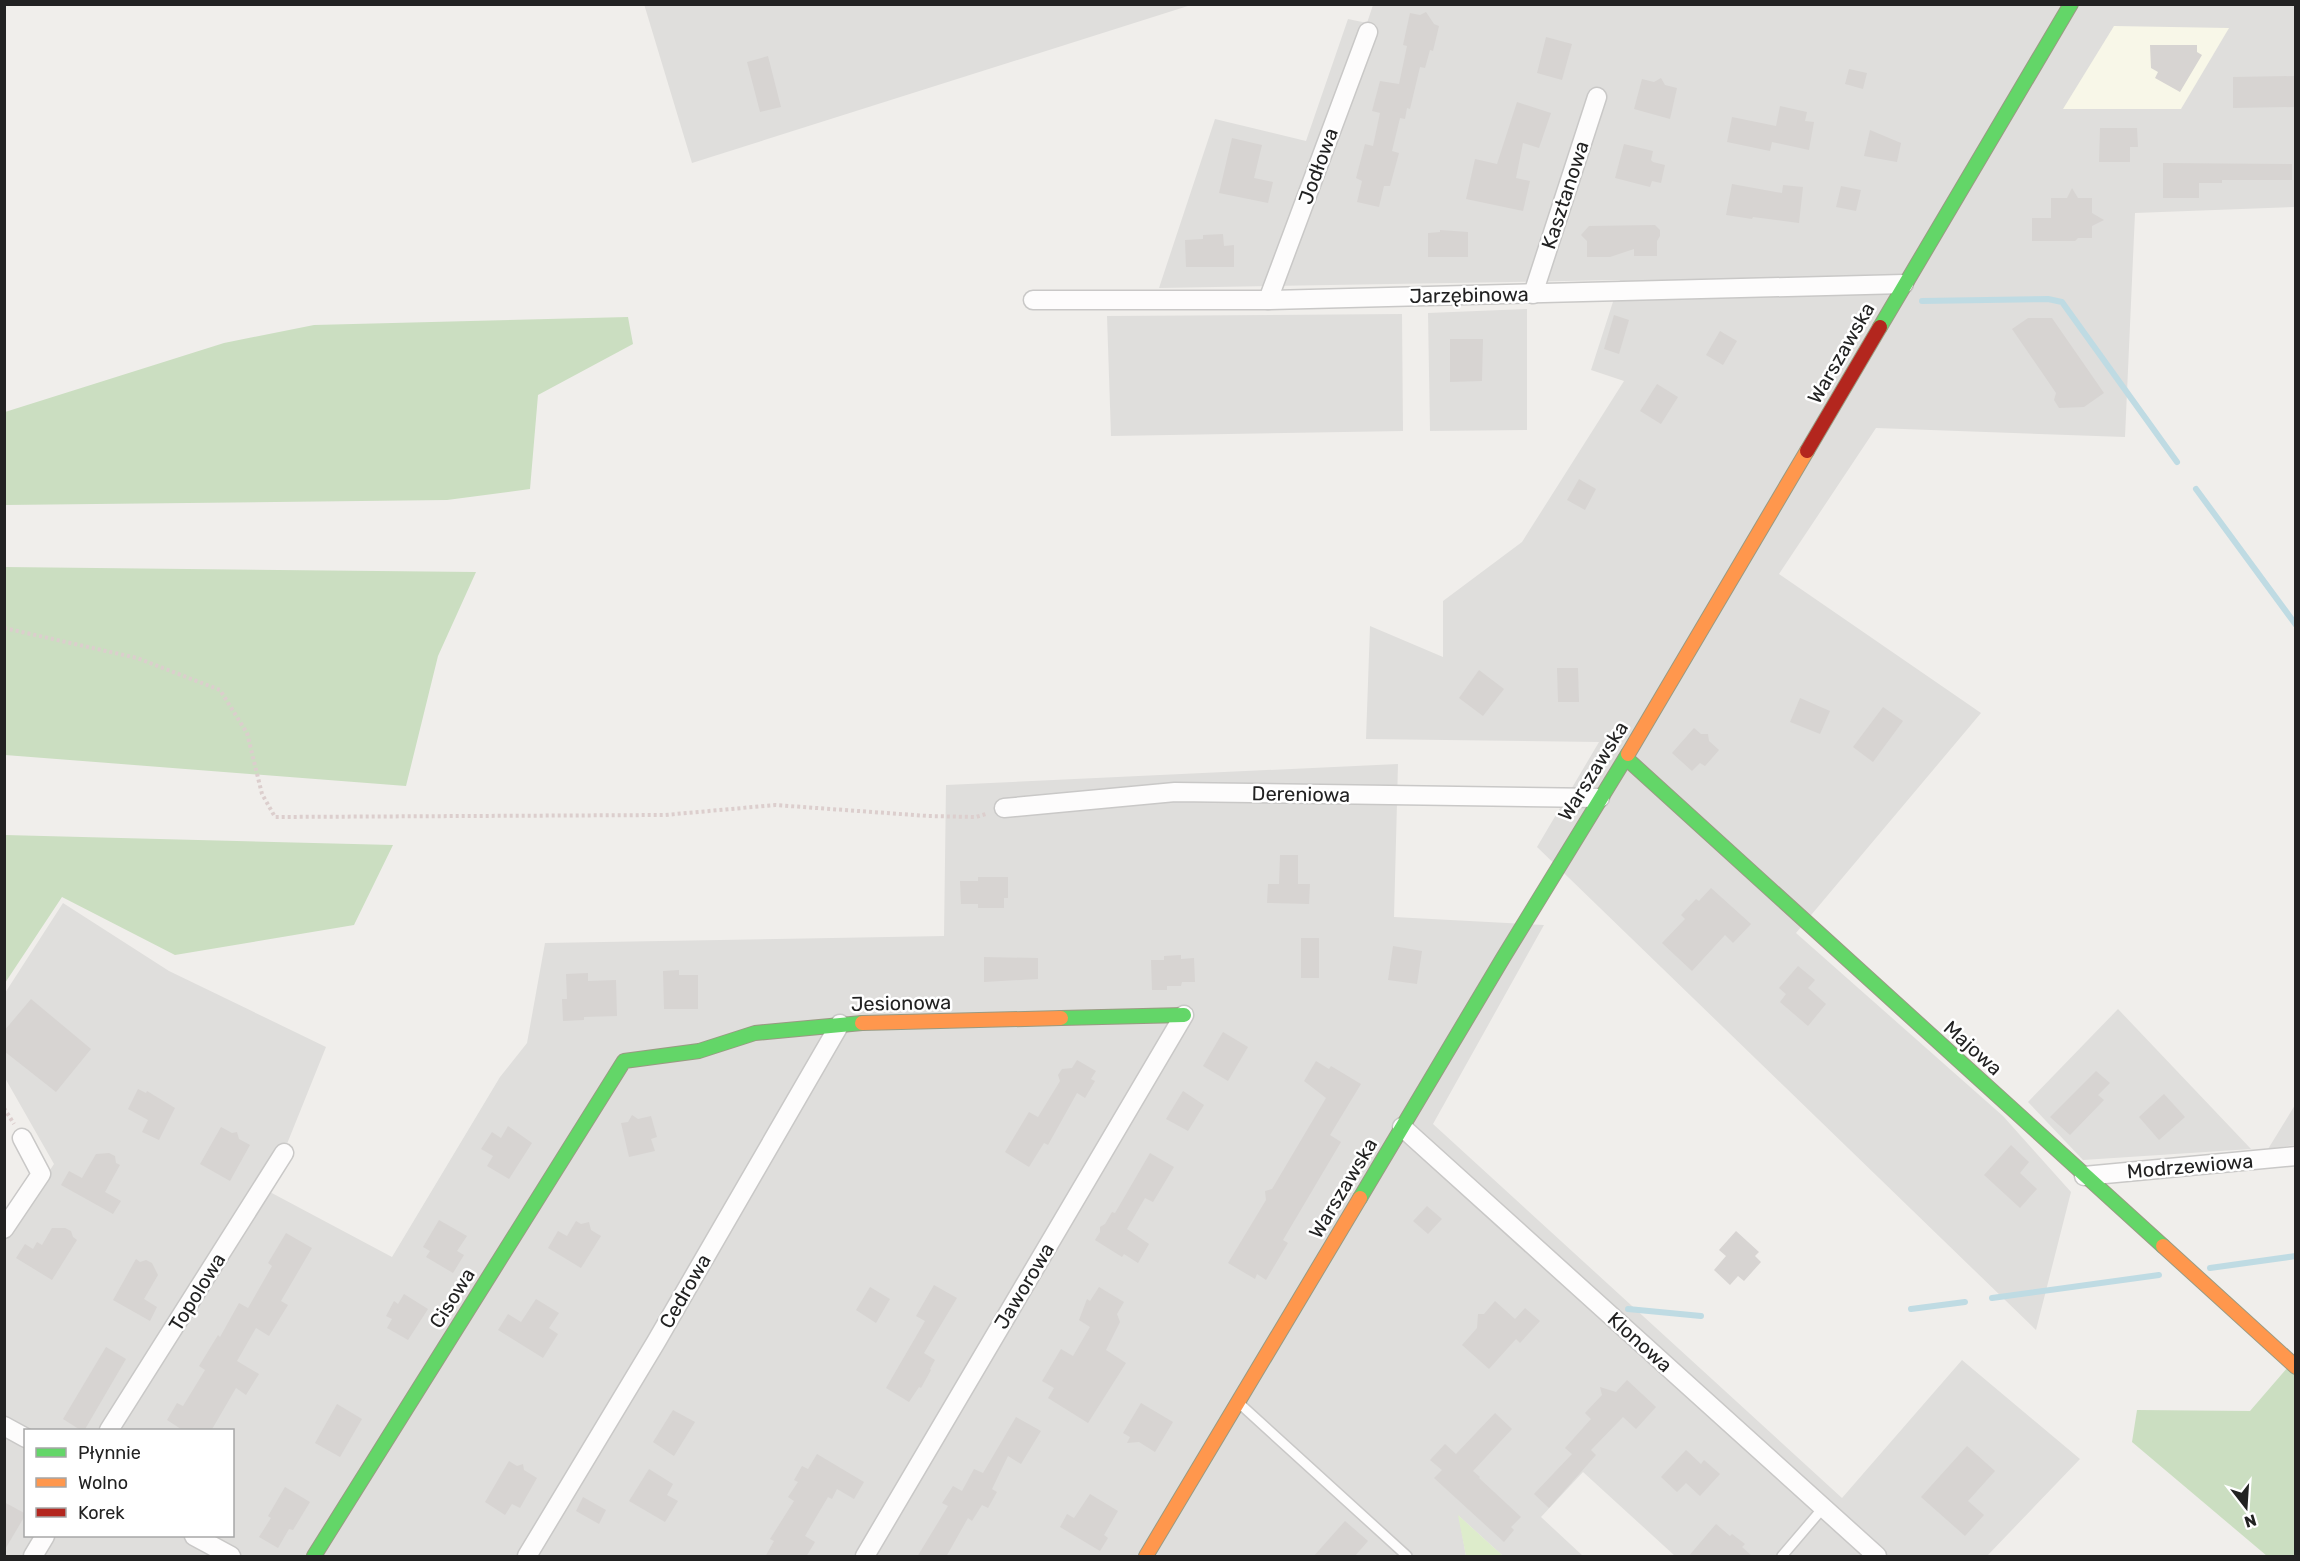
<svg xmlns="http://www.w3.org/2000/svg" width="2300" height="1561" font-family="Rubik,sans-serif">
<style>
.residential{fill:#dfdedc;fill-rule:evenodd}
.education{fill:#f8f7e8}
.grass{fill:#ddeccb}
.forest{fill:#cbdec1}
.lines{fill:none;stroke-linecap:round;stroke-linejoin:round}
.stream{stroke:#bfdbe3;stroke-width:6}
.building{fill:#d7d4d2}
.lane-casing{stroke:#c9c8c7;stroke-width:12}
.street-casing{stroke:#c9c8c7;stroke-width:21}
.fast-casing{stroke:#999a82;stroke-width:16}
.slow-casing{stroke:#999a82;stroke-width:16}
.jam-casing{stroke:#999a82;stroke-width:16}
.path{stroke:#dccecd;stroke-width:4;stroke-dasharray:3 3;stroke-linecap:butt}
.lane{stroke:#fdfcfc;stroke-width:9}
.street{stroke:#fdfcfc;stroke-width:18}
.fast{stroke:#63d668;stroke-width:14}
.slow{stroke:#ff974d;stroke-width:14}
.jam{stroke:#b3261e;stroke-width:14}
.labels{text-anchor:middle;stroke-width:5;stroke-linejoin:round;paint-order:stroke}
.street-label{font-size:20px;fill:#222;stroke:#fff}
</style>
<rect width="100%" height="100%" fill="#f0eeeb"/>
<g class="residential">
<path d="M644,4L1191,5L692,163Z"/>
<path d="M1373,5H2295V207L2135,213L2125,437L1876,428L1779,574L1981,713L1796,933L2003,1116L2071,1192L2036,1330L1537,847L1599,742L1366,739L1370,626L1443,657V601L1522,542L1624,381L1591,370L1620,280L1159,288L1215,119L1306,141L1348,19L1367,23Z"/>
<path d="M1527,309V430L1430,431L1428,313Z"/>
<path d="M1402,314L1403,431L1111,436L1107,316Z"/>
<path d="M1398,764L1394,917L1544,925L1433,1124L1842,1498L1962,1360L2080,1459L1987,1556H1675L1583,1472L1541,1517L1583,1556H1503L1459,1516L1466,1556H5L4,1240L54,1164L5,1078V993L63,903L169,971L326,1047L268,1191L392,1257L500,1077L527,1043L545,943L944,936L946,785ZM26,1430H232V1536H26Z"/>
<path d="M2118,1009L2251,1149L2083,1160L2028,1102Z"/>
<path d="M2295,1105V1145L2268,1149Z"/>
</g>
<path class="education" d="M2114,26L2229,28L2181,109H2063Z"/>
<path class="grass" d="M1458,1515L1503,1556H1466Z"/>
<g class="forest">
<path d="M628,317L633,344L538,395L530,489L447,500L5,505V412L224,343L314,325Z"/>
<path d="M5,567L476,572L438,656L406,786L5,755Z"/>
<path d="M5,835L393,845L354,925L175,955L62,897L5,983Z"/>
<path d="M2295,1359V1556H2267L2132,1442L2137,1410L2250,1411Z"/>
</g>
<g class="lines">
<g class="stream">
<path d="M1922,301L2048,299L2062,302L2177,462"/>
<path d="M2196,489L2296,625"/>
<path d="M2210,1268L2296,1256"/>
<path d="M1992,1298L2159,1275"/>
<path d="M1628,1309L1701,1316"/>
<path d="M1911,1309L1965,1302"/>
</g>
</g>
<g class="building">
<path d="M1426,12L1434,24L1439,26L1433,51L1430,50L1425,68L1420,67L1410,109L1407,108L1405,119L1400,118L1392,151L1399,153L1390,186H1384L1379,207L1357,202L1362,181L1356,178L1365,144L1373,146L1380,113L1372,111L1380,81L1399,84L1407,46L1403,45L1410,13L1420,15Z"/>
<path d="M1546,37L1572,44L1562,80L1537,73Z"/>
<path d="M2150,45H2197V52L2202,55L2180,92L2155,78L2158,72L2151,68Z"/>
<path d="M768,56L781,107L760,112L747,62Z"/>
<path d="M1849,69L1867,73L1863,89L1845,84Z"/>
<path d="M2295,76V107L2233,108V77Z"/>
<path d="M1661,78L1665,85L1677,88L1670,119L1634,109L1642,79L1654,82Z"/>
<path d="M1517,102L1551,113L1539,148L1523,143L1516,178L1530,181L1523,211L1466,199L1475,159L1497,164Z"/>
<path d="M1780,106L1807,112L1805,121L1814,122L1809,150L1772,142L1770,151L1727,142L1732,117L1776,126Z"/>
<path d="M2100,128H2137L2138,147H2130V162H2099Z"/>
<path d="M1870,130L1901,143L1897,162L1864,156Z"/>
<path d="M1232,138L1262,145L1254,178L1273,182L1268,203L1219,193Z"/>
<path d="M1624,144L1653,151L1651,160L1653,162L1665,165L1661,183L1652,181L1650,187L1615,178Z"/>
<path d="M2163,163L2292,164V180H2222V183H2199V198H2163Z"/>
<path d="M1732,184L1782,193L1783,185L1803,187L1799,223L1753,217L1752,219L1726,215Z"/>
<path d="M1841,186L1861,190L1856,211L1836,207Z"/>
<path d="M2072,188L2078,198H2092V213L2104,220L2092,226V238H2078L2075,241H2032V218H2051V198H2067Z"/>
<path d="M1655,225L1660,230V236L1657,241V256H1634V249L1610,257H1587V241L1581,235L1589,226Z"/>
<path d="M1440,230L1468,232V257H1428V233L1440,232Z"/>
<path d="M1223,234L1224,246L1234,245V267H1186L1185,240L1203,239V235Z"/>
<path d="M1614,315L1629,320L1619,354L1604,349Z"/>
<path d="M2028,318H2052L2104,393L2084,407L2059,408L2054,400L2056,393L2012,329Z"/>
<path d="M1720,331L1737,341L1723,365L1706,355Z"/>
<path d="M1450,339H1483L1482,381L1450,382Z"/>
<path d="M1657,384L1678,397L1661,424L1640,411Z"/>
<path d="M1579,479L1596,489L1585,510L1567,500Z"/>
<path d="M1557,668H1578L1579,702H1558Z"/>
<path d="M1479,670L1504,689L1483,716L1459,698Z"/>
<path d="M1800,698L1830,711L1820,734L1790,722Z"/>
<path d="M1883,707L1903,721L1873,762L1853,747Z"/>
<path d="M1694,728L1701,734H1708L1709,741L1719,750L1705,766L1700,763L1692,771L1672,753Z"/>
<path d="M1280,855H1298V884H1310L1309,904L1267,903L1268,884H1279Z"/>
<path d="M978,877H1008V898H1004V908H978V904H961L960,881H978Z"/>
<path d="M1711,888L1751,924L1733,943L1725,935L1692,971L1662,943L1685,919L1681,915L1696,899L1699,901Z"/>
<rect x="1301" y="938" width="18" height="40"/>
<path d="M1393,946L1422,951L1417,984L1388,980Z"/>
<path d="M1181,955V959L1194,958L1195,982H1182L1181,986H1167V990H1152L1151,960H1164V956Z"/>
<path d="M984,957L1038,958V979L984,982Z"/>
<path d="M1798,966L1815,980L1808,988L1826,1004L1808,1026L1780,1002L1786,994L1779,988Z"/>
<path d="M679,970V975H698V1009H664L663,971Z"/>
<path d="M588,973V981L616,980L617,1016L584,1017V1020L563,1021L562,999H567L566,974Z"/>
<path d="M31,999L91,1049L56,1092L4,1051V1031Z"/>
<path d="M1223,1032L1248,1047L1228,1081L1203,1066Z"/>
<path d="M1077,1060L1096,1071L1091,1079L1095,1081L1085,1098L1077,1093L1048,1145L1044,1143L1029,1167L1005,1152L1029,1112L1038,1117L1060,1081L1058,1075L1062,1069L1072,1068Z"/>
<path d="M1316,1061L1329,1069L1331,1066L1361,1084L1330,1135L1341,1142L1283,1240L1288,1243L1266,1280L1257,1274L1255,1279L1228,1263L1266,1200L1265,1191L1272,1189L1326,1098L1304,1081Z"/>
<path d="M2096,1071L2110,1083L2098,1095L2104,1100L2070,1135L2050,1117Z"/>
<path d="M138,1089L146,1093L147,1091L175,1108L159,1140L142,1132L148,1120L128,1109Z"/>
<path d="M1183,1091L1204,1105L1188,1131L1166,1119Z"/>
<path d="M2164,1094L2185,1117L2159,1140L2139,1117Z"/>
<path d="M632,1115L638,1119L651,1116L657,1137L651,1139L655,1151L629,1157L621,1123L628,1122Z"/>
<path d="M508,1126L532,1143L509,1179L487,1166L493,1156L481,1149L492,1132L501,1138Z"/>
<path d="M221,1127L232,1133L237,1132L239,1139L250,1145L230,1181L200,1164Z"/>
<path d="M2011,1145L2029,1162L2020,1173L2037,1189L2020,1208L1984,1175Z"/>
<path d="M109,1153L115,1156L116,1163L120,1165L105,1192L121,1201L113,1214L61,1185L69,1171L82,1178L96,1154Z"/>
<path d="M1150,1153L1174,1167L1153,1202L1145,1198L1127,1229L1149,1244L1138,1263L1124,1254L1122,1257L1095,1240L1100,1232V1227L1105,1224L1112,1212L1115,1213Z"/>
<path d="M1427,1206L1442,1219L1428,1234L1413,1221Z"/>
<path d="M439,1220L467,1236L457,1251L464,1255L453,1273L426,1257L430,1251L423,1247Z"/>
<path d="M576,1221L581,1224L589,1222L591,1230L601,1236L581,1268L548,1248L558,1231L567,1236Z"/>
<path d="M52,1228H65L71,1231L73,1237L77,1240L52,1280L16,1258L25,1244L33,1249L37,1242L42,1245Z"/>
<path d="M1736,1231L1759,1252L1755,1256L1761,1262L1744,1281L1738,1276L1730,1285L1714,1270L1726,1256L1719,1250Z"/>
<path d="M286,1233L312,1248L281,1301L288,1305L269,1336L256,1328L237,1361L259,1374L246,1395L236,1388L211,1431H184L167,1420L177,1403L183,1406L205,1370L199,1366L218,1335L220,1337L239,1303L248,1308L272,1266L268,1263Z"/>
<path d="M136,1259L140,1262L146,1260L152,1263L158,1275L144,1299L157,1307L150,1321L113,1300Z"/>
<path d="M934,1285L957,1298L924,1353L935,1360L930,1369L931,1370L921,1388L919,1387L909,1402L886,1388L925,1321L916,1316Z"/>
<path d="M870,1287L890,1299L876,1323L856,1310Z"/>
<path d="M1099,1287L1124,1302L1117,1314L1120,1322L1106,1350L1126,1363L1088,1423L1048,1398L1054,1388L1042,1381L1061,1349L1073,1356L1090,1327L1079,1320L1087,1299L1090,1301Z"/>
<path d="M404,1294L428,1309L408,1340L387,1328L392,1319L386,1316L394,1301L398,1304Z"/>
<path d="M536,1299L559,1313L549,1328L558,1334L543,1358L498,1330L508,1314L521,1322Z"/>
<path d="M1495,1301L1515,1319L1525,1308L1540,1321L1520,1343L1516,1339L1489,1369L1462,1345L1477,1328L1478,1314H1484Z"/>
<path d="M106,1347L126,1359L84,1431H82L63,1419Z"/>
<path d="M1627,1380L1656,1407L1636,1429L1623,1417L1591,1450L1596,1455L1549,1508L1534,1494L1572,1454L1565,1448L1591,1419L1585,1413L1602,1395L1600,1387L1616,1392Z"/>
<path d="M1141,1403L1173,1422L1155,1452L1139,1442L1127,1443L1130,1437L1123,1433Z"/>
<path d="M337,1404L362,1419L340,1457L315,1443Z"/>
<path d="M673,1410L695,1422L674,1456L653,1442Z"/>
<path d="M1495,1413L1512,1429L1473,1471L1480,1477L1479,1478L1521,1517L1511,1527L1514,1530L1504,1542L1434,1478L1442,1470L1430,1460L1445,1444L1456,1454Z"/>
<path d="M1016,1417L1041,1431L1021,1464L1008,1456L992,1489L997,1492L988,1508L982,1505L972,1521L968,1518L946,1557H917L948,1506L942,1503L953,1486L962,1491L974,1469L983,1473Z"/>
<path d="M1967,1446L1995,1471L1968,1501L1984,1515L1965,1536L1921,1497Z"/>
<path d="M1686,1450L1701,1464L1704,1460L1720,1474L1700,1496L1686,1483L1677,1492L1661,1477Z"/>
<path d="M817,1454L864,1482L854,1499L837,1489L832,1499L828,1497L805,1536L815,1542L806,1557H765L774,1541L770,1539L794,1501L788,1497L798,1482L794,1480L802,1466L808,1469Z"/>
<path d="M509,1461L517,1466L523,1464L524,1470L537,1478L520,1508L512,1504L505,1515L485,1502Z"/>
<path d="M649,1469L673,1484L667,1495L678,1501L665,1522L629,1501Z"/>
<path d="M285,1487L310,1502L293,1530L289,1529L278,1548L259,1537L271,1518L268,1516Z"/>
<path d="M1090,1494L1118,1511L1104,1535L1108,1538L1100,1551L1060,1527L1067,1514L1074,1518Z"/>
<path d="M583,1497L606,1510L599,1524L576,1511Z"/>
<path d="M4,1502L26,1514L4,1551Z"/>
<path d="M1345,1521L1368,1541L1354,1557H1313Z"/>
<path d="M1716,1524L1730,1536L1732,1534L1745,1544L1742,1547L1753,1557H1688Z"/>
</g>
<g class="lines">
<g class="lane-casing">
<g id="lane">
<path d="M1240,1404L1407,1556"/>
<path d="M1782,1556L1823,1508"/>
</g>
</g>
<g class="street-casing">
<g id="street">
<path d="M1533,294L1597,97"/>
<path d="M1033,300H1268L1904,284"/>
<path d="M1268,300L1368,32"/>
<path d="M1004,808L1175,792L1600,798"/>
<path d="M1402,1127L1877,1556"/>
<path d="M2084,1176L2296,1156"/>
<path d="M4,1229L41,1174L22,1138"/>
<path d="M4,1426L26,1438"/>
<path d="M109,1430L284,1153"/>
<path d="M194,1536L231,1556"/>
<path d="M33,1556L45,1536"/>
<path d="M527,1556L656,1342L840,1024"/>
<path d="M865,1556L1184,1015"/>
</g>
</g>
<g class="fast-casing">
<g id="fast">
<path d="M1880,327L2071,4"/>
<path d="M1626,758L2163,1246"/>
<path d="M1061,1018L1184,1015"/>
<path d="M1360,1198L1503,958L1628,754"/>
<path d="M314,1556L624,1061L699,1051L755,1033L862,1023"/>
</g>
</g>
<g class="slow-casing">
<g id="slow">
<path d="M1628,754L1807,451"/>
<path d="M862,1023L1061,1018"/>
<path d="M2163,1246L2296,1367"/>
<path d="M1146,1556L1360,1198"/>
</g>
</g>
<g class="jam-casing">
<path id="jam" d="M1807,451L1880,327"/>
</g>
<g class="path">
<path d="M4,628L137,658L220,690L247,733L262,794L275,817L665,815L775,805L928,816L976,817L986,814"/>
<path d="M4,1108L14,1124"/>
</g>
<use href="#lane" class="lane"/>
<use href="#street" class="street"/>
<use href="#fast" class="fast"/>
<use href="#slow" class="slow"/>
<use href="#jam" class="jam"/>
</g>
<g class="labels">
<g class="street-label">
<text transform="translate(1318 166) rotate(-70)" y="7">Jodłowa</text>
<text transform="translate(1565 195) rotate(-72)" y="7">Kasztanowa</text>
<text transform="translate(1469 295) rotate(-1)" y="7">Jarzębinowa</text>
<text transform="translate(1841 353) rotate(-60)" y="7">Warszawska</text>
<text transform="translate(1593 771) rotate(-58)" y="7">Warszawska</text>
<text transform="translate(1301 794) rotate(1)" y="7">Dereniowa</text>
<text transform="translate(901 1003) rotate(-1)" y="7">Jesionowa</text>
<text transform="translate(1973 1048) rotate(42)" y="7">Majowa</text>
<text transform="translate(2190 1166) rotate(-5)" y="7">Modrzewiowa</text>
<text transform="translate(1343 1188) rotate(-59)" y="7">Warszawska</text>
<text transform="translate(1024 1286) rotate(-59)" y="7">Jaworowa</text>
<text transform="translate(685 1291) rotate(-60)" y="7">Cedrowa</text>
<text transform="translate(197 1292) rotate(-58)" y="7">Topolowa</text>
<text transform="translate(452 1298) rotate(-58)" y="7">Cisowa</text>
<text transform="translate(1640 1342) rotate(42)" y="7">Klonowa</text>
</g>
</g>
<rect width="2300" height="1561" fill="none" stroke="#222222" stroke-width="12"/>
<rect x="24" y="1429" width="210" height="108" fill="#ffffff" stroke="#a7a7a7" stroke-width="1.5"/>
<rect x="36" y="1448" width="30" height="9" fill="#63d668" stroke="#a7a7a7" stroke-width="1.5"/>
<text x="78" y="1459" font-size="18" fill="#222222">Płynnie</text>
<rect x="36" y="1478" width="30" height="9" fill="#ff974d" stroke="#a7a7a7" stroke-width="1.5"/>
<text x="78" y="1489" font-size="18" fill="#222222">Wolno</text>
<rect x="36" y="1508" width="30" height="9" fill="#b3261e" stroke="#a7a7a7" stroke-width="1.5"/>
<text x="78" y="1519" font-size="18" fill="#222222">Korek</text>
<g transform="translate(2246 1507) rotate(163)" stroke="#ffffff" stroke-width="4.5" paint-order="stroke">
<path d="M0-4.5L10 22L0 15L-10 22Z" fill="#222222"/>
<text y="-9" font-size="16" font-weight="bold" text-anchor="middle" fill="#222222">N</text>
</g>
</svg>
